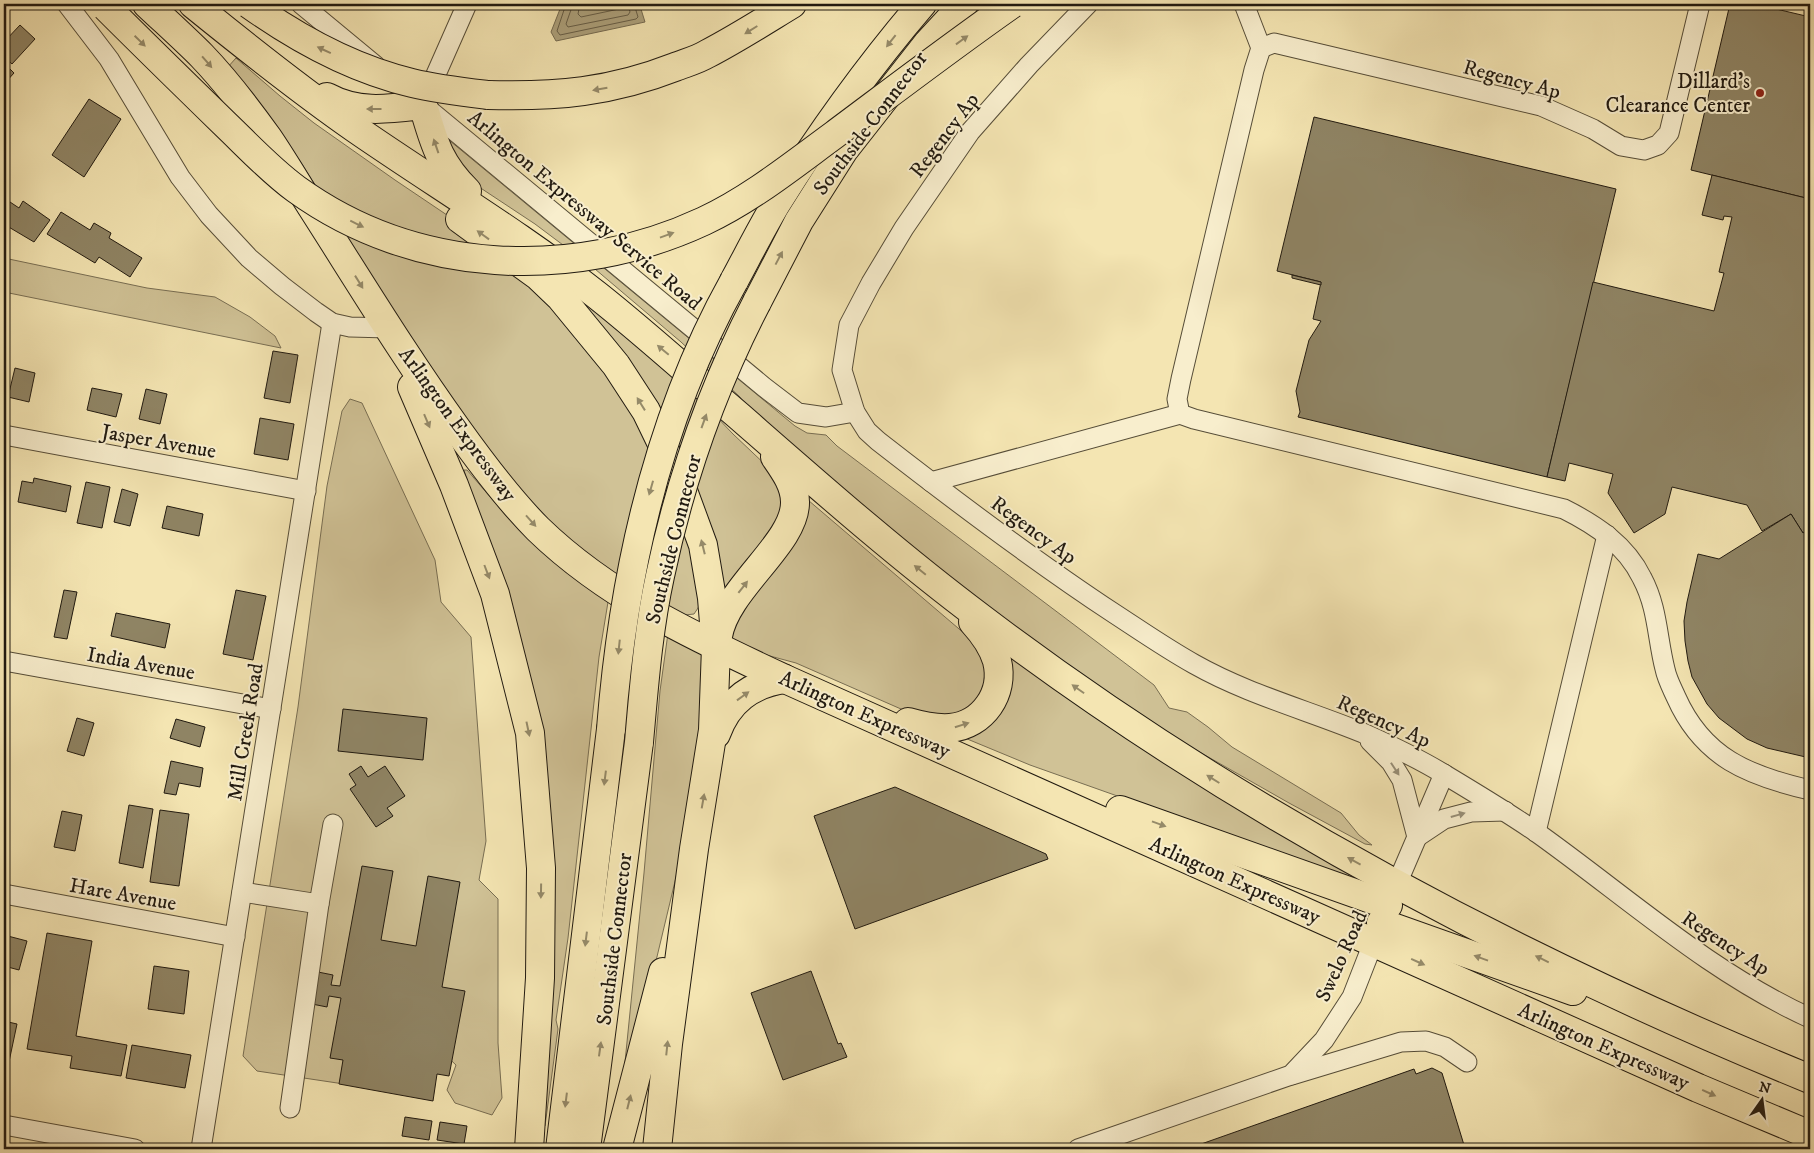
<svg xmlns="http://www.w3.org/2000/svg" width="1814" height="1153" font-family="'IM FELL DW Pica',serif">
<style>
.green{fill:#d0c296;stroke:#786e53}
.water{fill:#aca07b;stroke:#746a50}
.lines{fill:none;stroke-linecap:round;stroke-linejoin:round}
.shore{stroke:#665d46;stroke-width:1}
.building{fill:#8f8464;stroke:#211a10}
.minor-casing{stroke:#564d38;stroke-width:21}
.highway-casing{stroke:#211a10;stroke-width:30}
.minor{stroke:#f8eecd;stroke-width:19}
.highway{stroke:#f4e5b2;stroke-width:28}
.highway-bridge-casing{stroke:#211a10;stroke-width:30;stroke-linecap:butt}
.highway-bridge{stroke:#f4e5b2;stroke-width:28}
.oneway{fill:#958a69}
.oneway2{fill:#978f78}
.poi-dot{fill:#8f2418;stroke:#f8eecd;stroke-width:2}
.labels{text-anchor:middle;stroke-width:4;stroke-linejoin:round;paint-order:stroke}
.street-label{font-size:21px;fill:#211a10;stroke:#f8eecd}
.poi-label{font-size:21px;fill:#211a10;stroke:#f8eecd;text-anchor:end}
</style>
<rect width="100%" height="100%" fill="#f4e5b2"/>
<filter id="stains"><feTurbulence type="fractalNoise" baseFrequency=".004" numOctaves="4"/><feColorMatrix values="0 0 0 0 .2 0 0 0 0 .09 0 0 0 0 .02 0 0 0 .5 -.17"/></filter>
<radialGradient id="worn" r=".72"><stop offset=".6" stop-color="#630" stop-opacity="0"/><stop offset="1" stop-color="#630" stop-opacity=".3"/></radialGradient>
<g class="green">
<path d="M236,58L280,96L314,123L395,180L487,242L557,304L650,436L689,539L701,600L698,608L694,614L685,615L674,613L569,544L463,426L302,164L280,132L227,68Z"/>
<path d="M444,136L795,426L807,433L826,435L837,446L1154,685L1169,708L1187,712L1208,727L1232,747L1341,813L1359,835L1372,845L1365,844L1289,803L1131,713L975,602L747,408L740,397L681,342L595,269L535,224L467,179Z"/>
<path d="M474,217L671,369L733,434L772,471L790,500L726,599L671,438Z"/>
<path d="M4,258L147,288L215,297L250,317L275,336L281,348L4,292Z"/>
<path d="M350,399L362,403L435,560L441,602L471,637L486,841L479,880L498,899V1043L502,1098L492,1115L455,1103L447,1090L456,1065L440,1050L364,1087L257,1071L243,1056L298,707L327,486L342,411Z"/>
<path d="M464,470H467L504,513L532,542L608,602L599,657L568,938L556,1020L558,1029L545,1126L539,1127L548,879L472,500Z"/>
<path d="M808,500L972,640L981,652L987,674L984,687L972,706L951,717L901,709L796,663L744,649L727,642L726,629L801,531L806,520Z"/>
<path d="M668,633L707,654L706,702L682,852L629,1074L624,1072L644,873L660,691Z"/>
<path d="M1001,650L1368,880V885L1030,765L960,736Z"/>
</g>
<path class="water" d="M562,4H635L640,6L645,22L556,41L551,32Z"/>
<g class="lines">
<g class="shore">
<path d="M566,4L557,31L560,35L636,19L638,17L634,4"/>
<path d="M573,4L566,24L568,27L628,15L630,12L628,4"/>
<path d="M580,4L578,14L581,17L619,9L620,4"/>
</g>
</g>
<g class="building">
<path d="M1730,4H1755L1810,17V199L1691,170Z"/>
<path d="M20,25L35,39L12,64L4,57V42Z"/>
<path d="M4,63L14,73L4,84Z"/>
<path d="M89,99L121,119L84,177L52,155Z"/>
<path d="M1314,117L1616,189L1547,477L1298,417L1300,412L1296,391L1309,340L1321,321L1313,319L1321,282L1277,271Z"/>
<path d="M1712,175L1810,199V528L1803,533L1791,514L1762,531L1747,505L1672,487L1665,514L1634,533L1608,493L1613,474L1569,463L1565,481L1547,477L1593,282L1714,311L1724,273L1719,272L1732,217L1724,216L1723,220L1702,215Z"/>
<path d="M4,198L19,208L23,201L50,220L34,242L7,226L4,231Z"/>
<path d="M61,212L90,230L94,223L111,233L109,238L142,258L130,277L99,257L95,263L47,234Z"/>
<path d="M1292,275L1321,282V285L1292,278Z"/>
<path d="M273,351L298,355L290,403L264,398Z"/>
<path d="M15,368L35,373L29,402L8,397Z"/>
<path d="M92,388L122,394L116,417L87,410Z"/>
<path d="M146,389L167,394L160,424L139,419Z"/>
<path d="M260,418L294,424L288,460L254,454Z"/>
<path d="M34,478L71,486L66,512L18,502L22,481L33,483Z"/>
<path d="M86,482L110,487L102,528L77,523Z"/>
<path d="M122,489L138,494L130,526L114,522Z"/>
<path d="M167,506L203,514L199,536L162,528Z"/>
<path d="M1791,514L1803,533L1810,528V758L1767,748L1747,739L1719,718L1707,704L1692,677L1688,661L1685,641L1684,621L1687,602L1698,554L1719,559Z"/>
<path d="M64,590L77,592L67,639L54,637Z"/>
<path d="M236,590L266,596L253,660L223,654Z"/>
<path d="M116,613L170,624L165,648L111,636Z"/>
<path d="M343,709L427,718L423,760L338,751Z"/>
<path d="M77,718L94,723L84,756L67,751Z"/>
<path d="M176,719L205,727L200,747L170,738Z"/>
<path d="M171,761L203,768L200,787L179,783L176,795L164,793Z"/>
<path d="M361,766L368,777L385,766L405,796L387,808L393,816L376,827L350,789L356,785L349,774Z"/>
<path d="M895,787L1046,854L1048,859L855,929L814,816Z"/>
<path d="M129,805L153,809L143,868L119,863Z"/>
<path d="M160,810L189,814L179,886L150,882Z"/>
<path d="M62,811L82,815L75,851L54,847Z"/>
<path d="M362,866L393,871L381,940L416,946L428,876L460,882L442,987L465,991L449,1076L437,1074L433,1101L339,1084L343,1060L330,1058L341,998L329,996L327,1007L312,1004L318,972L333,975L331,985L340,986Z"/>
<path d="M47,933L92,941L76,1036L127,1045L121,1076L70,1068L72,1056L27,1049Z"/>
<path d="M4,935L27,941L19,970L4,966Z"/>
<path d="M154,966L189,971L184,1014L148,1009Z"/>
<path d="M811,971L838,1044L841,1043L847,1057L783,1080L751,993Z"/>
<path d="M4,1021L17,1024L6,1076H4Z"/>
<path d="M132,1045L191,1055L185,1088L126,1078Z"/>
<path d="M1432,1068L1442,1073L1464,1145L1473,1149H1187L1414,1069L1416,1074Z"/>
<path d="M405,1117L432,1121L429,1140L402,1136Z"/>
<path d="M440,1122L467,1126L464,1144L437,1140Z"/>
</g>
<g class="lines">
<g class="minor-casing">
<g id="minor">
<path d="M67,4L109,59L180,177L209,215L249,258L282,286L316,312L332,323L350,327L388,328"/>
<path d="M301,4L376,66"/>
<path d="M1088,4L1029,65L970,132L904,228L871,283L849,325L842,370L855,412L867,431L878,441C955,501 1033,560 1115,614C1141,631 1167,649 1194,664C1247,694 1307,710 1363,733C1392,746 1420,759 1447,776C1477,794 1507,812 1536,832C1626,896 1709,972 1810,1018"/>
<path d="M1244,4L1261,48L1274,43L1541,106L1593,129L1621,146L1644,150L1658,145L1669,133L1700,4"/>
<path d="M1261,48L1254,70L1181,379L1177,399L1180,414L1194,419L1564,509C1596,525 1626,545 1642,578C1658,608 1657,638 1665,669C1667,679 1672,688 1676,697C1703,758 1749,776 1810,790"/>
<path d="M426,97L467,4"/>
<path d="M422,104L764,387L798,413L826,417L855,412"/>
<path d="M4,435L306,491"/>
<path d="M931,482L1180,414"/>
<path d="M4,661L271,709"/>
<path d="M1370,741L1391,762L1402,780L1417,837"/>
<path d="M1536,832L1607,535"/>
<path d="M1417,837L1444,819L1471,812L1505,811"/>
<path d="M242,892L319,904L333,824"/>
<path d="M1393,893L1444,774"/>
<path d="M4,894L235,937"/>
<path d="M1292,1075L1401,1042L1426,1041L1445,1047L1467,1062"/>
<path d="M290,1108L319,904"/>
<path d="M4,1125L135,1149"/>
<path d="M201,1149L332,323"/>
<path d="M1078,1149L1291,1075L1324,1040L1352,997L1377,933"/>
</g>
</g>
<g class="highway-casing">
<g id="highway">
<path d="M147,4C165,21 184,38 202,56C226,81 248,110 268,138C283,160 297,184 311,206C359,281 405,357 457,429C482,464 508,499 538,529C608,597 697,638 785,679L1698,1088L1810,1135"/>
<path d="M193,4C246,47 300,90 356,129C437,185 521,235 598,296C647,335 693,377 740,417C819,486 897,555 981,618C1234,810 1516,959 1810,1079"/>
<path d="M488,95C556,97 611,92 675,67C685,63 697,60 707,54C736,39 764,21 792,4"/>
<path d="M327,97C358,114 389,109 423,105C434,142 438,162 467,191"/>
<path d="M460,219L538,276L561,298L616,365L646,411L678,477L703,545L712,598L716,647L713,730L694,849L668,1044L657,1149"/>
<path d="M734,281C748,255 761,229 776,204C820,134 868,67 922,4"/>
<path d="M757,302L799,221L844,150L928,43L964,4"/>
<path d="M412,387L454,485L495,594L530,733L541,868L540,978L529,1149"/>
<path d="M718,636C726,588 796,543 795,502C795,485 784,470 775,457"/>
<path d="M908,722C922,726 937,729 950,728C983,725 1005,693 997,661C993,647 983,633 973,622"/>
<path d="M716,734C728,701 751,684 785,679"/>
<path d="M1120,810L1388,905"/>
<path d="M1381,923L1573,991"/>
<path d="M560,1149L611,729"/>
<path d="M586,1149L639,742"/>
<path d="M617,1149L663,972"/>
</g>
</g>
<use href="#minor" class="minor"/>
<use href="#highway" class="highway"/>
<g class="highway-bridge-casing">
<g id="highway-bridge">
<path d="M249,4C298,39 353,69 412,83C437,89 463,92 488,95"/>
<path d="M106,7C145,46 185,85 225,124C248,146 270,170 296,189C415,275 573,282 704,221C751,199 793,165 834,135C893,91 952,46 1012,4"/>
<path d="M611,729C623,575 658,417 734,281"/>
<path d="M639,742C644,687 648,631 660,576C680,481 712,389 757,302"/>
</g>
</g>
<use href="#highway-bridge" class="highway-bridge"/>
</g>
<defs><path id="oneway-solid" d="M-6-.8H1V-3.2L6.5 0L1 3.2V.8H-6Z" transform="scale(1.25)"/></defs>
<g class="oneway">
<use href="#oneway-solid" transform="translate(751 30) rotate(148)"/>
<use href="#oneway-solid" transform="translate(962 40) rotate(-36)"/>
<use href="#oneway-solid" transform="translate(140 41) rotate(44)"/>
<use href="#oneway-solid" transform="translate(891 41) rotate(128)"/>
<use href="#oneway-solid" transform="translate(324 50) rotate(-155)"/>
<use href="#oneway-solid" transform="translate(207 62) rotate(49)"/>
<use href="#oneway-solid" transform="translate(600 89) rotate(170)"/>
<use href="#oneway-solid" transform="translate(374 109) rotate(-180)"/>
<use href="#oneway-solid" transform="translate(436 146) rotate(-109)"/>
<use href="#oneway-solid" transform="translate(357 224) rotate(26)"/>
<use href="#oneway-solid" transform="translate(483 235) rotate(-144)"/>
<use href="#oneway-solid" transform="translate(667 235) rotate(-20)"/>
<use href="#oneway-solid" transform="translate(779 258) rotate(-62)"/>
<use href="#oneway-solid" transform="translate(359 282) rotate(58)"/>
<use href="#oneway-solid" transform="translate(663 350) rotate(-140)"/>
<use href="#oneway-solid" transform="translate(641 404) rotate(-122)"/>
<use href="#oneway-solid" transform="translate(427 421) rotate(67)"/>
<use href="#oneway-solid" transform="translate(704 421) rotate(-70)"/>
<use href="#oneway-solid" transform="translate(651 488) rotate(106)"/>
<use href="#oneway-solid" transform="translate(531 521) rotate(48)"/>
<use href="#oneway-solid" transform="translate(703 547) rotate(-104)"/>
<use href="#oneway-solid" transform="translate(920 570) rotate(-141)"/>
<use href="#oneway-solid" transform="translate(487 572) rotate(69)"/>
<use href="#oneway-solid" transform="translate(743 587) rotate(-52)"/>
<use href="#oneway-solid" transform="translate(619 647) rotate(96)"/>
<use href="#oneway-solid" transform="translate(1078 689) rotate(-145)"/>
<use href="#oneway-solid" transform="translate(743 696) rotate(-36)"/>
<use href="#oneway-solid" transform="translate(962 725) rotate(-18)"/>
<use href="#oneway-solid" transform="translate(528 729) rotate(78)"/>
<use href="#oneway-solid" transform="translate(605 778) rotate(97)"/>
<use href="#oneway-solid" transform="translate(1213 779) rotate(-148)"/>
<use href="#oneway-solid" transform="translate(703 801) rotate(-80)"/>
<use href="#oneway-solid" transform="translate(1159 824) rotate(20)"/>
<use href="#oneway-solid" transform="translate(1354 861) rotate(-151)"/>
<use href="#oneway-solid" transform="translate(541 891) rotate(91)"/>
<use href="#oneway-solid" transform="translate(586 939) rotate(97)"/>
<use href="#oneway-solid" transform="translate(1481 958) rotate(-160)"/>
<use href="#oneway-solid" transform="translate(1542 959) rotate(-154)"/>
<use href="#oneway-solid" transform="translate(1418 962) rotate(24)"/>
<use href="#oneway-solid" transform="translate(667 1048) rotate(-84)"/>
<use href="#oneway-solid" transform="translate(600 1049) rotate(-82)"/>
<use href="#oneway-solid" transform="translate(1709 1093) rotate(24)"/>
<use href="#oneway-solid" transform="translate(566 1100) rotate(97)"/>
<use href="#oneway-solid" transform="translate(629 1102) rotate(-76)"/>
</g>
<g class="oneway2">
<use href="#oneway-solid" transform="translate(1395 769) rotate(57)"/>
<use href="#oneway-solid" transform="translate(1458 815) rotate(-16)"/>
</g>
<circle class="poi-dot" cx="1760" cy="93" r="5"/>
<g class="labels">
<g class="street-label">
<text transform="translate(1512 79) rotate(15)" y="7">Regency Ap</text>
<text transform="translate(870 123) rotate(-53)" y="7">Southside Connector</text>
<text transform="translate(944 135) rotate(-53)" y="7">Regency Ap</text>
<text transform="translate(585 210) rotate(40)" y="7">Arlington Expressway Service Road</text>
<text transform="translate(458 424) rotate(54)" y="7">Arlington Expressway</text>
<text transform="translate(159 441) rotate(10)" y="7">Jasper Avenue</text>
<text transform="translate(1034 530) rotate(36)" y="7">Regency Ap</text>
<text transform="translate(673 539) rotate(-76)" y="7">Southside Connector</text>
<text transform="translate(141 663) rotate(10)" y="7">India Avenue</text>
<text transform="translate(865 714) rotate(24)" y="7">Arlington Expressway</text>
<text transform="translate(1384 721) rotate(24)" y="7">Regency Ap</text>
<text transform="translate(245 732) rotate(-81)" y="7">Mill Creek Road</text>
<text transform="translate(1235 880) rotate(24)" y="7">Arlington Expressway</text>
<text transform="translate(123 894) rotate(10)" y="7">Hare Avenue</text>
<text transform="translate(614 939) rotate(-83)" y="7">Southside Connector</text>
<text transform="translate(1726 943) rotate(33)" y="7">Regency Ap</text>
<text transform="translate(1341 956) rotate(-66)" y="7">Swelo Road</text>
<text transform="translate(1604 1046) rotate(24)" y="7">Arlington Expressway</text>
</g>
<g class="poi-label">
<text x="1750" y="88">Dillard's<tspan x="1750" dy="24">Clearance Center</tspan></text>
</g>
</g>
<rect width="1814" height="1153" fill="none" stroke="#f4e5b2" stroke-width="20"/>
<rect x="5" y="5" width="1804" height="1143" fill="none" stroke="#211a10" stroke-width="2.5"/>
<rect x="10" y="10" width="1794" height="1133" fill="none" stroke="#211a10"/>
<g transform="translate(1762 1100) rotate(14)" stroke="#f8eecd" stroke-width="4" paint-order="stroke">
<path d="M0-4L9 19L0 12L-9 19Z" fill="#211a10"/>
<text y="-8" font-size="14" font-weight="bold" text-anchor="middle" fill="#211a10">N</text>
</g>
<rect width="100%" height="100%" filter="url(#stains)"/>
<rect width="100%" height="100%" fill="url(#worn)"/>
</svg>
